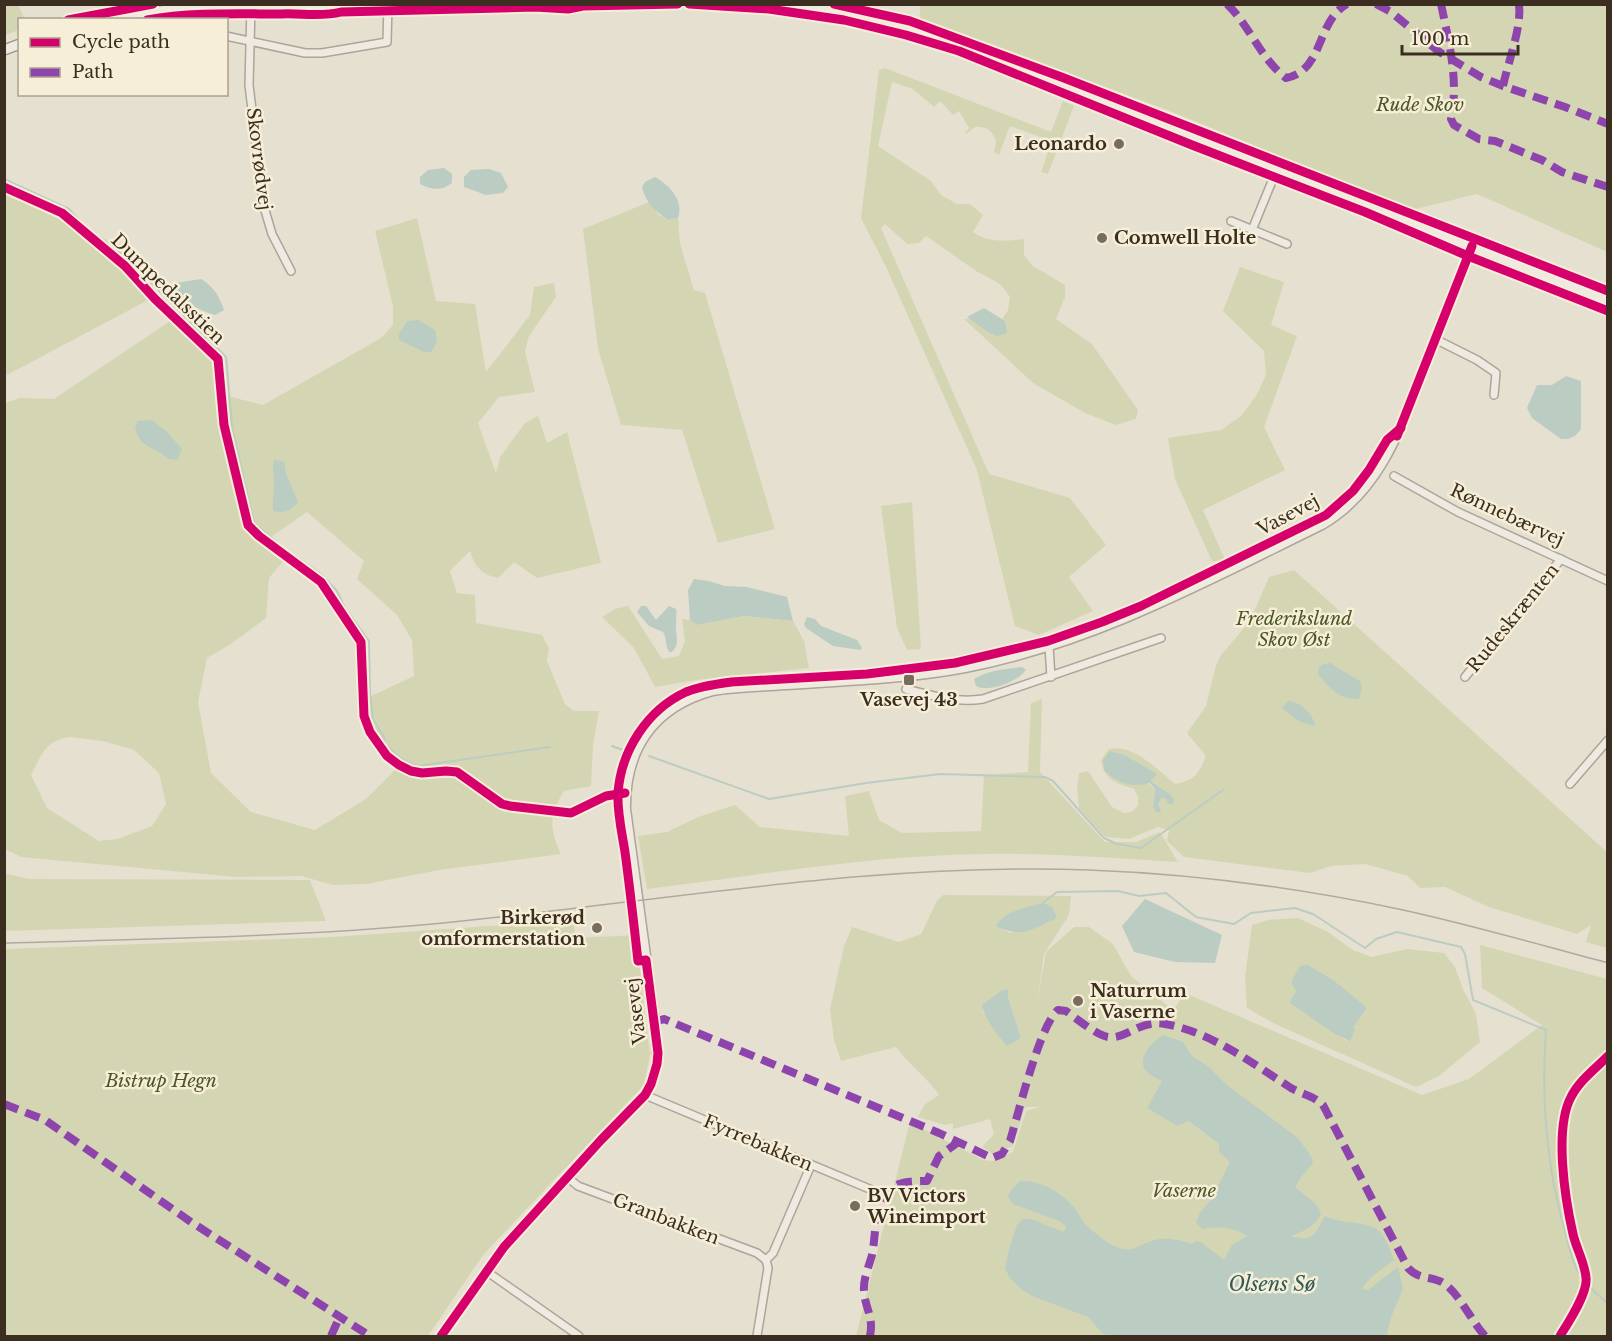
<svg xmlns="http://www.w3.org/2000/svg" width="1612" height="1341" font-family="'Libre Baskerville',serif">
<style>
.green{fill:#d4d6b3;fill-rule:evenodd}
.water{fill:#bbccc2}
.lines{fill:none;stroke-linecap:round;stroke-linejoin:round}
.stream{stroke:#bbccc2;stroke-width:2}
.minor-casing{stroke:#aca598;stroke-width:10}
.tertiary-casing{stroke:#aca598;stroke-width:11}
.secondary-casing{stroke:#9b9588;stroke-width:12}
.minor{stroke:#eeeae2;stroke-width:7}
.tertiary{stroke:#eeeae2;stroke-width:8}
.secondary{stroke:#eeeae2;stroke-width:9}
.tram{stroke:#aeaaa1;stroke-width:1.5}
.quiet{stroke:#8e44ad;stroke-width:8;stroke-dasharray:15 8;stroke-linecap:butt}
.cycleway-casing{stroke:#f6eed7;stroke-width:13}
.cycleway{stroke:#d6006c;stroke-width:9}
.poi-dot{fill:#776c5e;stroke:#f6eed7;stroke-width:2}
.labels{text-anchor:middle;stroke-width:5;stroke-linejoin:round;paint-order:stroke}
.park-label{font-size:18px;font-style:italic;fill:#495826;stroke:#f6eed7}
.poi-label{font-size:18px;font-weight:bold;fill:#3b2e20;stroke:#f6eed7;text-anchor:start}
.street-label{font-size:18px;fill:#3b2e20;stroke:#f6eed7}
.water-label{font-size:20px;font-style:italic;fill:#2f5b5a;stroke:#f6eed7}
</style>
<rect width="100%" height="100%" fill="#e6e0d0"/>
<g class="green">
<path d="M5,4L18,5L25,19L20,20L19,30L5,35Z"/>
<path d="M920,5H1607V252L1477,194L1412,210L1170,111L920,18Z"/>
<path d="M885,68L1051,132L1063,101L1074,106L1048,174L1041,172L1052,141L1010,126L999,155L994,152L996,141C993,131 986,126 975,127L966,134L965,133L969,128L959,111L953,115L940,101L934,107L913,89L892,82L878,146L931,181L941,195L957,204H970L983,215L973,232C989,243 1005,241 1024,239V255L1033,266L1065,285V297L1056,319L1092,344L1138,410L1136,419L1116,425L1085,413L1033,383L964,319H973L996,329L1008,310L1010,297L1000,284L976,271L926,236L919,243L907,244L885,224L881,228L989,474L1070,498L1106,545L1069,577L1093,611L1039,635L1015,626L977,470L887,269L861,218L879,70Z"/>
<path d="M5,188L60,214L81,236L107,254L152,298L5,376Z"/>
<path d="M649,202L659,215L668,220L678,218L680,244L694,290L705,293L775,529L718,543L682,430L621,425L598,349L583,229Z"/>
<path d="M417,218L436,301L475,304L486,372L530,315L534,287L554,283L556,297L529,336L525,351L535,392L499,397L478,423L496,473L500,457L525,423L538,416L547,443L567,432L601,563L537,578L514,562L498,578C482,575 474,566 470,551L450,571L457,593L475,595L476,623L542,635L549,648L547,661L565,704L574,711H599L593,746L591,786L564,791C549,815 549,828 561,854L439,870L367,884L333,885L301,876L236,877L21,857L5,849V403L20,398L54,399L182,313L224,358L227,396L263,405L381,338L393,325V306L375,231ZM307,512L364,561L357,579L397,615L412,640L414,676L369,697L371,723L385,748L402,762L418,767L399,766L366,799L315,830L251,812L211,773L198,702L207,658L231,644L266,618L269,578L290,553L268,539ZM70,737L103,741L134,750L159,773L166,804L152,826L118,839L99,841L47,808L31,775C42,755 44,741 70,737Z"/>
<path d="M1240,267L1284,282L1271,325L1297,336L1264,427L1285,470L1203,510L1226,562L1212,561L1175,479L1168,438L1221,430L1241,416L1256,396L1266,375L1264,351L1223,311Z"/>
<path d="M912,502L921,649L907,650L897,628L881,506Z"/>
<path d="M1294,570L1607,852V948L1586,942L1591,925L1577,934L1489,907L1445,887L1420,888L1408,876L1365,864L1331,866L1310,873L1184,857L1167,841L1169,830L1158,827L1129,839L1105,837L1079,808L1077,788L1079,773L1088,771L1112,807L1124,813L1131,812L1138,806V797L1134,789C1116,783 1104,780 1101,760L1109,749C1133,743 1158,770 1175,784C1195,781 1199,773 1206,756L1187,733L1206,706L1216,665L1221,655L1250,621L1269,577ZM1110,751L1125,755L1156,774L1151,781L1171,795L1159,799L1160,808L1153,806L1155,789Z"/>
<path d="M628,606L662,659L679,656L685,641L682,619L690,620L697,625L744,616L793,621L804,641L809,668L696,680L655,687L634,648L602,617L615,609Z"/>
<path d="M1042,699L1040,772L1105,842H1136L1160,832L1178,862C1115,858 1051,853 987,854C873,855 760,875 647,889L638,836L667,832L698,817L735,805L760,827L849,836L845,796L869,791L879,820L902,833L981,831L984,775L1028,772L1031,703Z"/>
<path d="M4,873L29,879L310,880L326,921L5,931Z"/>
<path d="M943,895L1071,896L1069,915L1044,954L1037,1005L1046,952L1074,927H1089L1113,944L1131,976L1173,1010L1185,993L1422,1095L1469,1079L1542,1025L1482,988L1480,945L1607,979V1336H856L910,1122L983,1160L993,1161L1013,1152L1026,1111L1040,1107H1025L1013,1146L993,1154L982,1147L994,1134L990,1119L953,1129V1123L945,1125L918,1117L924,1105L939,1095C927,1077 909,1065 896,1047L841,1061L834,1040L830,1009L844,946L852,927L899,942L921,934L937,901ZM1052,907L1056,918L1010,933L997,926ZM1007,989L1008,997L1021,1038L1003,1042L983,1011V1005L1002,990Z"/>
<path d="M1298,918L1328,932L1353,950L1371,957L1407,949L1444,953L1455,967L1463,989L1476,1014L1480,1042L1439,1076L1416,1087L1273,1023L1247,1008L1245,977L1252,925L1268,920ZM1308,965L1332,979L1366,1011L1352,1027L1347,1041L1291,1003V999L1296,991L1295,988Z"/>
<path d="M573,920L576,938L636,935L650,1055L644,1085L483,1255L428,1336H5V949L333,937Z"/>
</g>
<g class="water">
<path d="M444,168L452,174V183C442,191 431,190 420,184V177L428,170Z"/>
<path d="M489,169L501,173L508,187L503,193L486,195L464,187V177L471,170Z"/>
<path d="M655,177C670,186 684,200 678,218L668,220C656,212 645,202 642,187L645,182Z"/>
<path d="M201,279C214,287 219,296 224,310L215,315C198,310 181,302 173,286L176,283Z"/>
<path d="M984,308L1005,321L1007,333L997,336L988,332L967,317Z"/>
<path d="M418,320L435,330L437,342L431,352H424L399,340V334L407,321Z"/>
<path d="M1566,376L1581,381V429L1575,436L1568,439H1561L1532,418L1527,408L1537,385H1552Z"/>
<path d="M152,420L168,433L182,449L177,460L168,459C154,445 140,450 135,427L138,421Z"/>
<path d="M274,460L284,461L286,473L298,502C291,511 284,514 273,511C272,502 274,494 274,485C274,475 272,470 274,460Z"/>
<path d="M694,579L708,581L725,586L747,587L787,597L793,621L744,616L697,625L690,620L688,590Z"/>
<path d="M641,606H646L656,620L669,606L676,609C677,614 676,618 676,624C675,635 681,643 672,652H669C665,645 667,639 663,632L649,626L637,612Z"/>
<path d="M807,617L815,619L821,626L857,640L862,648L860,650L833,646L806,628L804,624Z"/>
<path d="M1330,663L1360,681L1362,689L1359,699C1339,700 1330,688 1318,674L1319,667L1324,664Z"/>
<path d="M1022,667L1026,670C1017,682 989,693 976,686L974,679C989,670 1005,669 1022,667Z"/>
<path d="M1288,701C1302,702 1312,714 1316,726C1299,723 1295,719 1282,708Z"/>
<path d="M1110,751L1125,755L1157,774L1151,781L1171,795L1174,800L1173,804H1169L1165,798H1161L1159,804L1161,812H1156L1153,806L1155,789L1150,783C1132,788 1117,783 1104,770L1103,760Z"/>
<path d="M1145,899L1222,935L1215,963L1175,962L1134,952L1122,926Z"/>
<path d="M1043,903L1052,907L1057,918C1032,929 1023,939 996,926C1003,911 1029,907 1043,903Z"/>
<path d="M1308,965L1332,979L1365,1006L1366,1010L1353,1027L1355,1030L1350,1041L1335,1034L1290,1003L1291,999L1296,991L1291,982L1300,966Z"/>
<path d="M1008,989V997L1021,1038L1007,1046C998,1036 984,1018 982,1005L1002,990Z"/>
<path d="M1163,1035L1183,1042L1192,1056L1209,1067L1227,1085L1298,1138L1311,1156L1313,1163L1301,1177L1295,1187L1317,1205L1321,1214C1312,1229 1306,1230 1291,1236C1314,1243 1314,1234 1325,1216C1340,1224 1369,1221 1379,1231C1386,1238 1391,1251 1394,1260C1383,1269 1369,1276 1362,1289L1368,1290L1398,1267L1403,1289L1392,1315L1386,1336H1122L1103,1334L1088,1317L1032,1296L1021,1289L1010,1278L1005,1269L1009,1249L1017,1225L1023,1219H1032L1063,1232L1067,1227L1059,1221L1013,1204L1008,1197L1011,1190L1020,1181C1040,1180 1060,1191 1073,1206C1078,1211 1081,1220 1086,1225C1093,1232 1104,1240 1112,1245C1133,1256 1137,1244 1155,1240C1167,1237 1181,1240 1192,1244L1196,1241L1202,1243L1224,1260L1232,1245L1247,1236C1234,1227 1218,1226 1202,1229L1196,1222L1200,1213L1212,1198L1230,1162L1219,1152V1144L1189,1121L1177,1126L1147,1108L1162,1081C1159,1079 1152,1077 1149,1074C1133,1061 1152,1042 1163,1035Z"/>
</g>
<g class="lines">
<g class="stream">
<path d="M4,179L69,209L90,233L104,240L122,254L226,357L232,427L254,523L284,548L321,574L337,591L345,608L369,641L370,693L373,719L384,737L385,744C395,754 404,763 418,766L550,747"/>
<path d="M612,746L623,750"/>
<path d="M649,756L769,799L866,783L940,774L1045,777L1053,781L1104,838L1117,844L1141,848L1223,790"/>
<path d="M1043,903L1057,892L1118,891L1139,896L1166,893L1196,917L1234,924L1251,913L1295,908L1313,914L1365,948L1376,939L1397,932L1461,947L1465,954L1473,1000L1546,1030C1541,1099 1547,1172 1567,1239C1570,1249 1572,1261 1577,1270C1584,1284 1597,1293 1608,1304"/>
</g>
<g class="minor-casing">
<g id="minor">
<path d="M251,6L249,85L264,207L272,234L291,271"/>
<path d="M226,36L305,53H322L387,42L388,4"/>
<path d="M1231,221L1287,244"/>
<path d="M1252,230L1277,169"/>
<path d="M1435,339L1477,360L1496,373L1494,395"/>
<path d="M1394,476L1458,512L1608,581"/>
<path d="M1049,647L1051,677"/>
<path d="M1465,677L1561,559"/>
<path d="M906,689C933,696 956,703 983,699L1161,638"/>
<path d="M1570,784L1608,740"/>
<path d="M645,1095L872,1190"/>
<path d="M567,1177L578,1186L757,1253L766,1260"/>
<path d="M486,1271L579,1336"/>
<path d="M757,1336L768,1268L766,1260L773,1253L811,1165"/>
</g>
</g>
<g class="tertiary-casing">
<path id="tertiary" d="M441,1336L504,1247L601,1140L645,1095L651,1084L657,1064L655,1022L626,809C625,749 654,707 713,691C736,687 761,687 785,685C845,681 906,679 965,668C1094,643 1205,582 1322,525C1384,489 1403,421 1428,358C1442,321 1457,283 1472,246"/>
</g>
<g class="secondary-casing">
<g id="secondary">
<path d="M786,4C839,12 890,21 940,39L1326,188L1608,300"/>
<path d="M97,20C186,3 279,5 369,4"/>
<path d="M4,50L20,44"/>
</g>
</g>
<use href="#minor" class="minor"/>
<use href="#tertiary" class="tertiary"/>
<use href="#secondary" class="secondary"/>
<path class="tram" d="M4,943C151,939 297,937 443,923C658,902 872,862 1089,870C1195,874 1300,888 1403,910C1472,925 1540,945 1608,963"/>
<g class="quiet">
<path d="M1227,4C1250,26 1260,58 1286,78C1324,71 1316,21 1347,4"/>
<path d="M1376,4L1391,12L1438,51L1481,77L1503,86L1565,107L1608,124"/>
<path d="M1441,4C1449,43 1459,80 1451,119L1454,125L1479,139L1495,141L1542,160L1562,172L1608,187"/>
<path d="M1503,86C1508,62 1522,27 1519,4"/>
<path d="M655,1022L664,1019L939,1133L992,1158L1002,1154L1010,1141C1018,1115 1040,1024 1058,1010L1066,1011C1076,1018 1096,1035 1108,1037C1126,1040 1140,1019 1165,1024C1211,1032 1252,1063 1291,1088C1303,1095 1311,1094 1323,1105L1408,1268C1420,1281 1432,1275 1445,1284C1460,1295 1472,1322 1485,1336"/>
<path d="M4,1104L45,1120L191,1222L370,1336"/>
<path d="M331,1336L340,1316"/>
<path d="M870,1336C874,1316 865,1309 864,1291C863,1279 869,1266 872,1255C877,1232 872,1195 899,1184C907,1181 918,1181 927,1181L939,1156L957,1143"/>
</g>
<g class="cycleway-casing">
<g id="cycleway">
<path d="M689,4L769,9L844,20L906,35L959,51L1192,145L1365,212L1468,256L1608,311"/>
<path d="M834,4L910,21L1064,78L1608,291"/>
<path d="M68,20L153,4"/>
<path d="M147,20C191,12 237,14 281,14C301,13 322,17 341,12L535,7L568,9L583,6L678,4"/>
<path d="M4,187L62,213L125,266L155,299L218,359L224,425L248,525L259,536L321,582L361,642L364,716L370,732L387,756L399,765L411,771L422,773L446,771L457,772L502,804L510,806L571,813L606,796L625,793"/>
<path d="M1397,436L1472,246"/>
<path d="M441,1336L504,1247L601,1140L645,1095L651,1084L657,1064L658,1053L646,960L638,961C634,925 630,889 625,852C622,833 617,812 618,793C621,751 647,710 686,692C700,686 716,684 731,682L867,674L955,663L1048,641L1102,622L1141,606L1326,515L1353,491L1369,470L1387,440L1401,428"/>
<path d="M1560,1336C1568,1323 1588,1293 1586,1278C1585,1263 1576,1248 1573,1234C1565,1199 1554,1129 1571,1097C1579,1081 1595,1069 1608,1056"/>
</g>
</g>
<use href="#cycleway" class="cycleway"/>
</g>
<g class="poi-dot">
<circle cx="1119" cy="144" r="6"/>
<circle cx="1102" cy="238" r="6"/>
<rect x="903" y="674" width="12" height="12" rx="3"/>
<circle cx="597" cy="928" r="6"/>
<circle cx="1078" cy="1001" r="6"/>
<circle cx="855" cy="1206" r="6"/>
</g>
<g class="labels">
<g class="park-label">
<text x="1420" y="111">Rude Skov</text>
<text x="1294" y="625">Frederikslund<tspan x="1294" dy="21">Skov Øst</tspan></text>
<text x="161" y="1087">Bistrup Hegn</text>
<text x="1184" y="1197">Vaserne</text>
</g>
<g class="poi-label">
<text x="1107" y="150" text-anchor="end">Leonardo</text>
<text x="1114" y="244">Comwell Holte</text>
<text x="909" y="706" text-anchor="middle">Vasevej 43</text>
<text x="585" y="924" text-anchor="end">Birkerød<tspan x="585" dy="21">omformerstation</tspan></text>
<text x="1090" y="997">Naturrum<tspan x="1090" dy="21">i Vaserne</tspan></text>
<text x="867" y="1202">BV Victors<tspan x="867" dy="21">Wineimport</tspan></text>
</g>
<g class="street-label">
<text transform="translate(259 159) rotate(83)" y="6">Skovrødvej</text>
<text transform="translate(168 289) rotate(44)" y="6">Dumpedalsstien</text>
<text transform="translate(1288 515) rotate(-28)" y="6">Vasevej</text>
<text transform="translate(1507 515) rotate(25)" y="6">Rønnebærvej</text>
<text transform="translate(1513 618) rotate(-51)" y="6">Rudeskrænten</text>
<text transform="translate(636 1011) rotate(-97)" y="6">Vasevej</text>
<text transform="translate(758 1143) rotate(23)" y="6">Fyrrebakken</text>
<text transform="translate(666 1219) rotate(21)" y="6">Granbakken</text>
</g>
<g class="water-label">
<text x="1272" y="1291">Olsens Sø</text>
</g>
</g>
<rect width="1612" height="1341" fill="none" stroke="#3b2e20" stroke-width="12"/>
<rect x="18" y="18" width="210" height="78" fill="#f6eed7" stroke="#aba18e" stroke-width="1.5"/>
<rect x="30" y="38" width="30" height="9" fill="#d6006c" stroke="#aba18e" stroke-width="1.5"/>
<text x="72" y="48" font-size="18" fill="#3b2e20">Cycle path</text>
<rect x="30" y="68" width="30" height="9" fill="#8e44ad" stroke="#aba18e" stroke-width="1.5"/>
<text x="72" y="78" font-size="18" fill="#3b2e20">Path</text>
<path d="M1402 45v9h116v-9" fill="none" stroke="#3b2e20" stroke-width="3"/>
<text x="1411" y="45" font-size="18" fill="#3b2e20" stroke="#f6eed7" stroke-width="4.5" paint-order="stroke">100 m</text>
</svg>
